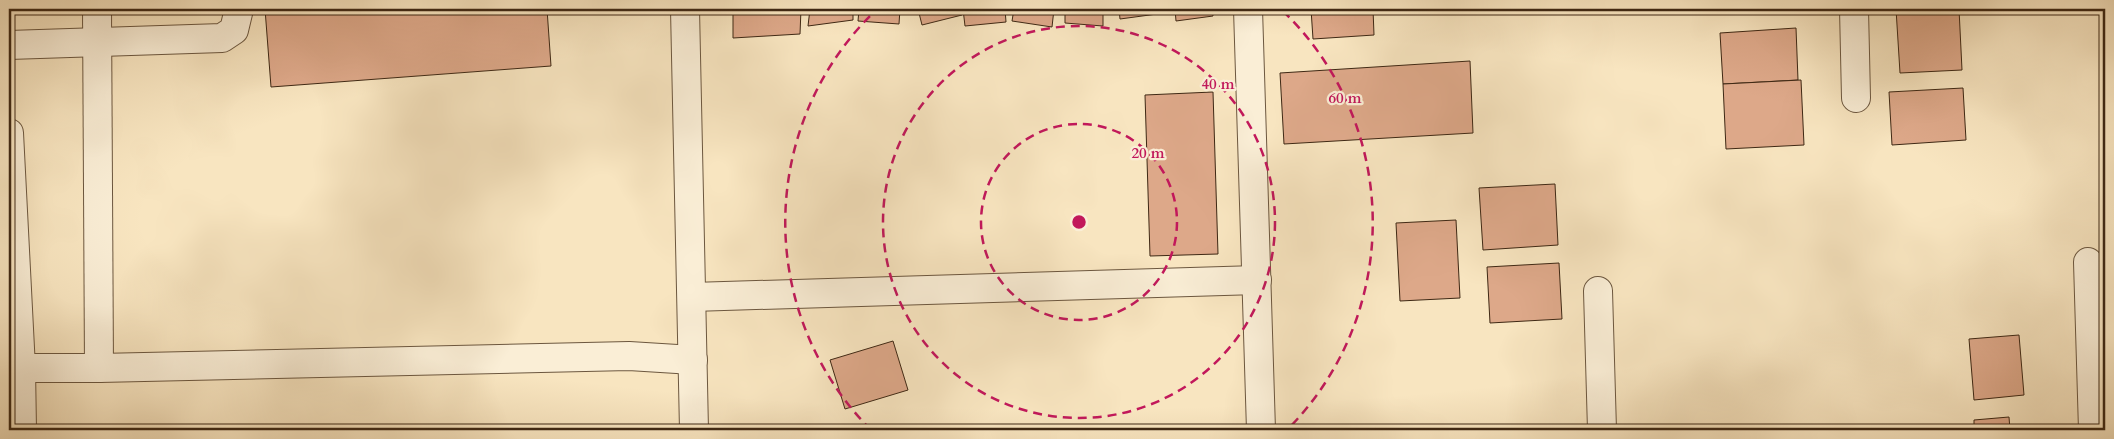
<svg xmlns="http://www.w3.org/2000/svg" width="2114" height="439" font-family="Cardo,serif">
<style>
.building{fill:#dda889;stroke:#3e2814}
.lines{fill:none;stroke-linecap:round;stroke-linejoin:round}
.minor-casing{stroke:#6c573f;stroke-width:30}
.minor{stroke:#faeed6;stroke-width:28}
.ring{fill:none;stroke:#c2185b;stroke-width:2.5;stroke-dasharray:9 6}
.centre{fill:#c2185b;stroke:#faeed6;stroke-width:2.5}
.ring-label{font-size:15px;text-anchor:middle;font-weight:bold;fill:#c2185b;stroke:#faeed6;stroke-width:4.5;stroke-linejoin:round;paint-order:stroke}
</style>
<rect width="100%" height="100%" fill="#f8e5c0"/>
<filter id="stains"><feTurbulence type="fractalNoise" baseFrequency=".004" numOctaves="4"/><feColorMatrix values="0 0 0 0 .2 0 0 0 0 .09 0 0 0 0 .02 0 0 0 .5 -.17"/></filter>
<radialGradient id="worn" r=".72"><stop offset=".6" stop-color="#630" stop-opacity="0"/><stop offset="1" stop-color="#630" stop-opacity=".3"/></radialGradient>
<g class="building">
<path d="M265,9H547L551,66L271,87Z"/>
<path d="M733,9H801L800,34L733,38Z"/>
<path d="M810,9H853V20L808,26Z"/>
<path d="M859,9H900L899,24L858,21Z"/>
<path d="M918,9H960L962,15L922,25Z"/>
<path d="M963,9H1005L1006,22L965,26Z"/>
<path d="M1014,9H1054L1052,27L1012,21Z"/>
<path d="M1065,9H1103V26L1065,23Z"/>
<path d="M1119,9H1156L1157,14L1120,19Z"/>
<path d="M1175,9H1212L1213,16L1176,21Z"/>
<path d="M1311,9H1373L1374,35L1313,39Z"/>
<path d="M1896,9H1959L1962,70L1900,73Z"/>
<path d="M1796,28L1798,80L1723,84L1720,33Z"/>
<path d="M1470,61L1473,133L1284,144L1280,73Z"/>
<path d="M1801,80L1804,145L1726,149L1723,84Z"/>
<path d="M1963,88L1966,140L1892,145L1889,92Z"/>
<path d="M1213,92L1218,254L1150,256L1145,95Z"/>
<path d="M1555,184L1558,245L1483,250L1479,188Z"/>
<path d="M1456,220L1460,298L1400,301L1396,223Z"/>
<path d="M1559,263L1562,319L1490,323L1487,267Z"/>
<path d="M2019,335L2024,395L1974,400L1969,339Z"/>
<path d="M893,341L908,390L845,409L830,360Z"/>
<path d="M2009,417L2010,430H1974V420Z"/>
</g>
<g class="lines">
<g class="minor-casing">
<g id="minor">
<path d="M97,9L99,368"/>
<path d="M685,9L694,430"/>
<path d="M1248,9L1261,430"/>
<path d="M1854,9L1856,98"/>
<path d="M9,45L222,38L234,30L239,9"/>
<path d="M9,133L21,368L22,430"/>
<path d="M2088,262L2093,430"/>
<path d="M1598,291L1602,430"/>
<path d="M692,297L1257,280"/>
<path d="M21,368H99L629,356L693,360"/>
</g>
</g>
<use href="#minor" class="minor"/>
</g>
<g class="ring">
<circle cx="1079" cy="222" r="98"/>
<circle cx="1079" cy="222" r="196"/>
<path d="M871 430A294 294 0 0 1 875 11M1283 11A294 294 0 0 1 1287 430"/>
</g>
<circle cx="1079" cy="222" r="8" class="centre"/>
<g class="ring-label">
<text x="1218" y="89">40 m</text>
<text x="1345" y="103">60 m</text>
<text x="1148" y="158">20 m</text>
</g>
<rect width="2114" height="439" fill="none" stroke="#f8e5c0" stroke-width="30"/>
<rect x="10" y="10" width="2094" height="419" fill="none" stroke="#3e2814" stroke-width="2.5"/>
<rect x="15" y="15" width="2084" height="409" fill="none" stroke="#3e2814"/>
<rect width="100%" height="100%" filter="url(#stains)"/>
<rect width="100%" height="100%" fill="url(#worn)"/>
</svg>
